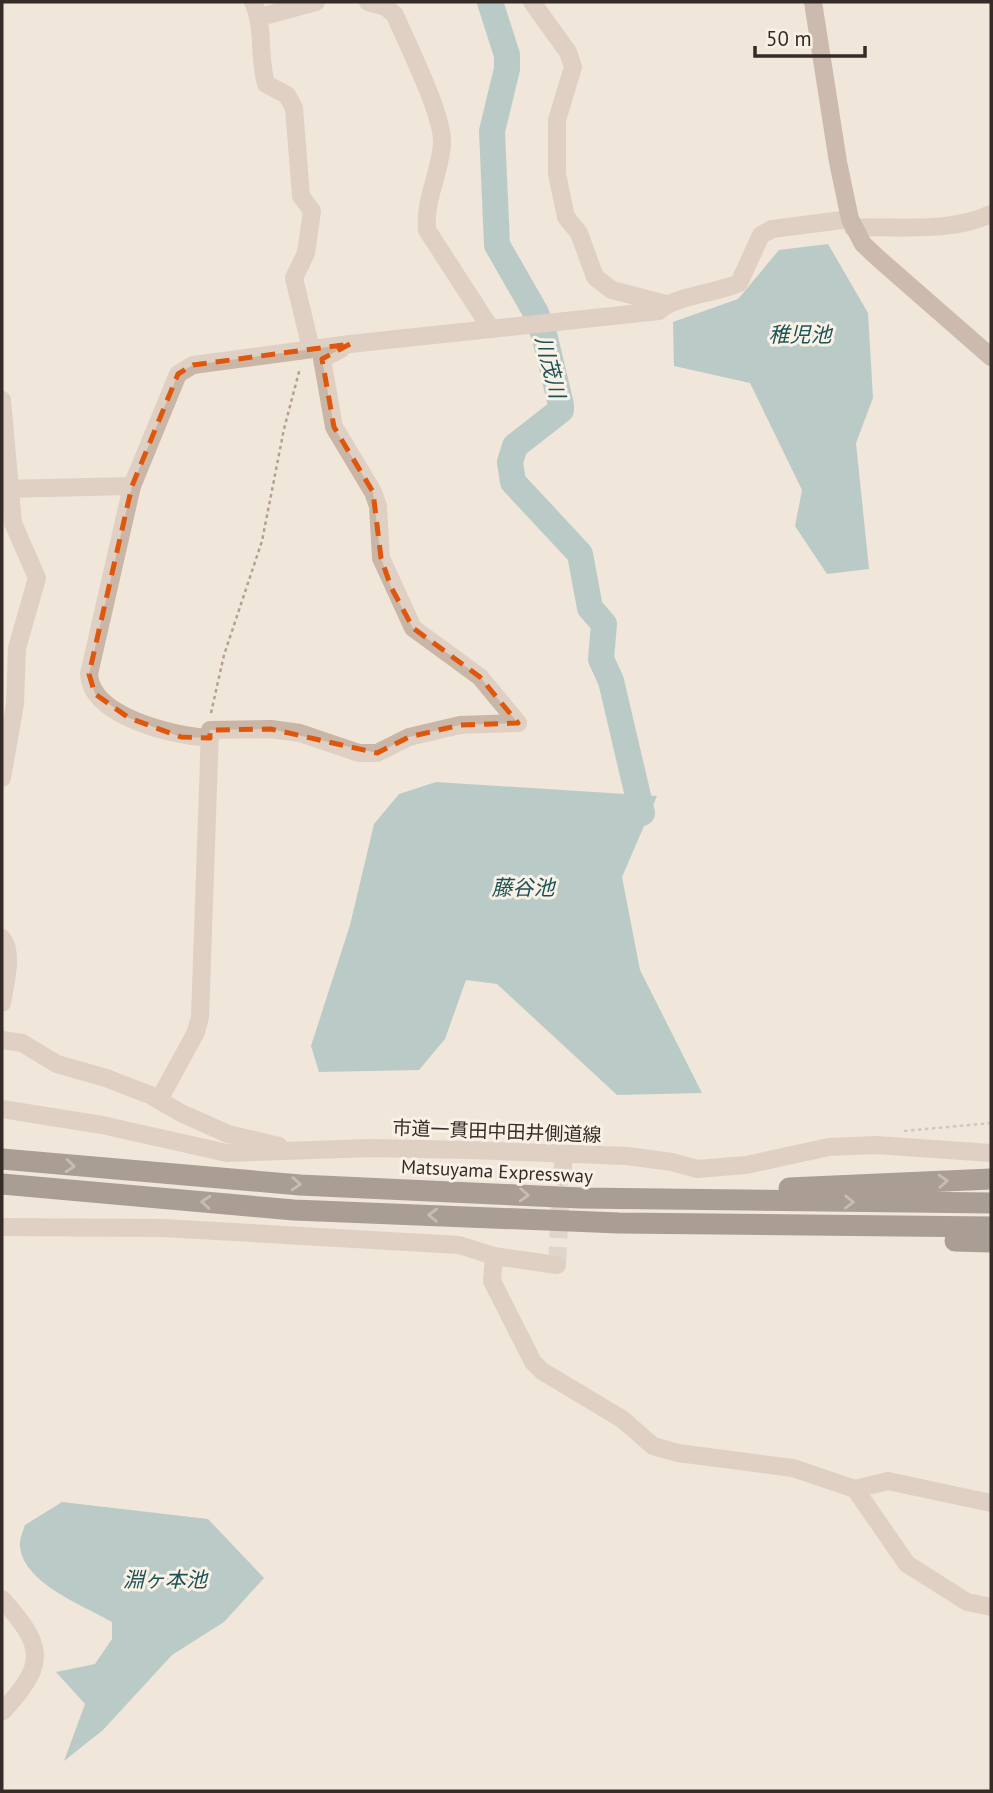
<svg xmlns="http://www.w3.org/2000/svg" width="993" height="1793" font-family="'PT Sans','Noto Sans JP',sans-serif">
<style>
.water{fill:#78acaf}
.lines{fill:none;stroke-linecap:round;stroke-linejoin:round}
.river{stroke:#78acaf;stroke-width:26}
.street-tunnel{stroke:#cbc1b6;stroke-width:18;stroke-dasharray:18 9;stroke-linecap:butt}
.path{stroke:#b5a090;stroke-width:2.5;stroke-dasharray:3.5 3.5;stroke-linecap:butt}
.street{stroke:#c9b6a6;stroke-width:18}
.secondary{stroke:#9d8577;stroke-width:18}
.highway{stroke:#56453e;stroke-width:21}
.oneway{stroke:#978981}
.marked{fill:none;stroke:#df570d;stroke-width:5;stroke-dasharray:14 9;stroke-linejoin:round}
.labels{text-anchor:middle;stroke-width:6;stroke-linejoin:round;paint-order:stroke}
.street-label{font-size:19px;fill:#352b27;stroke:#f9f0e6}
.water-label{font-size:21px;font-style:italic;fill:#1c5357;stroke:#f9f0e6}
</style>
<rect width="100%" height="100%" fill="#f1e6da"/>
<g class="water">
<path d="M828,244L868,313L873,398L856,443L869,569L827,574L795,526L802,490L750,383L674,366L673,322L738,299L779,250Z"/>
<path d="M436,782L657,796L622,877L640,970L702,1093L617,1095L497,984L466,980L445,1039L419,1070L319,1072L311,1046L350,925L374,824L399,794Z"/>
<path d="M62,1502L208,1519L264,1578L224,1622L172,1655L103,1730L64,1761L85,1704L56,1672L95,1664L112,1639V1622C85,1606 24,1584 20,1547C19,1540 23,1531 25,1525Z"/>
</g>
<g class="lines">
<path class="river" d="M490,2L507,55V69L492,131L497,245L536,313L545,338L561,405V410L515,446L510,462L513,482L580,554L590,608L604,624L601,659L611,681L642,813"/>
<path class="street-tunnel" d="M557,1265L561,1184"/>
<g class="path">
<path d="M211,713L224,655L262,541L284,429L300,368"/>
<path d="M904,1131L991,1123"/>
</g>
<g class="street">
<path d="M253,2C265,28 258,56 266,84L287,95L294,108L301,196L312,211L306,253L294,278L311,349"/>
<path d="M368,2L386,7L395,15C407,44 444,116 442,144C440,174 424,200 427,230L491,329"/>
<path d="M532,2L568,52L573,67L557,120V174L566,217L579,233L595,277L612,290L666,304"/>
<path d="M260,17L316,2"/>
<path d="M853,228C900,225 947,234 991,214"/>
<path d="M341,349L322,359L334,427L373,492L378,506L381,558L413,628L480,677L518,723"/>
<path d="M2,400L13,523L37,578L17,648L15,704L2,778"/>
<path d="M2,489L132,486"/>
<path d="M210,738C174,736 91,717 89,674L132,486L178,374L193,365L350,344L659,311C673,296 718,293 739,283L761,235L772,229L850,219"/>
<path d="M2,938C14,953 5,984 2,1003"/>
<path d="M2,1040L22,1043L57,1064L106,1078L150,1095L181,1113L228,1134L279,1146"/>
<path d="M159,1100L196,1032L200,1017L210,730L271,729L300,733L359,753H377L409,737L460,725L518,723"/>
<path d="M2,1109L102,1125L227,1153L371,1148L471,1150L627,1156L672,1162L697,1169L746,1165L829,1147L876,1145L991,1153"/>
<path d="M562,1177L564,1154"/>
<path d="M2,1227L163,1228L459,1245L494,1256L557,1265"/>
<path d="M494,1256L492,1281L533,1362L542,1371L622,1419L653,1446L678,1453L793,1468L855,1489L907,1564L967,1602L991,1607"/>
<path d="M855,1489L888,1481L991,1503"/>
<path d="M2,1599C46,1648 46,1664 2,1712"/>
</g>
<path class="secondary" d="M813,2L838,162L850,219L863,244L879,259L991,357"/>
<g class="highway">
<path d="M2,1159L300,1185L581,1198L991,1203"/>
<path d="M2,1184L294,1210L619,1223L991,1227"/>
<path d="M789,1188L991,1179"/>
<path d="M955,1241L991,1242"/>
</g>
</g>
<defs><path id="oneway-chevron" d="M-2-3.5L2.5 0L-2 3.5" fill="none" stroke-width="1.6" stroke-linecap="round" stroke-linejoin="round" transform="scale(1.75)"/></defs>
<g class="oneway">
<use href="#oneway-chevron" transform="translate(70 1166) rotate(5)"/>
<use href="#oneway-chevron" transform="translate(943 1181) rotate(-3)"/>
<use href="#oneway-chevron" transform="translate(296 1184) rotate(4)"/>
<use href="#oneway-chevron" transform="translate(524 1195) rotate(3)"/>
<use href="#oneway-chevron" transform="translate(206 1202) rotate(-175)"/>
<use href="#oneway-chevron" transform="translate(849 1202) rotate(1)"/>
<use href="#oneway-chevron" transform="translate(433 1215) rotate(-178)"/>
</g>
<path d="M0 0H993V1793H0ZM350,344L322,359L334,427L373,492L381,558L391,587L413,628L480,677L518,723L460,725L409,737L377,753L271,729L210,730V738L181,737L129,718L95,694L89,674L132,486L178,374L193,365Z" fill="#f1e6da" fill-opacity=".55" fill-rule="evenodd"/>
<path class="marked" d="M350,344L322,359L334,427L373,492L381,558L391,587L413,628L480,677L518,723L460,725L409,737L377,753L271,729L210,730V738L181,737L129,718L95,694L89,674L132,486L178,374L193,365Z"/>
<g class="labels">
<g class="street-label">
<text transform="translate(497 1131) rotate(2)" y="7">市道一貫田中田井側道線</text>
<text transform="translate(497 1171) rotate(3)" y="7">Matsuyama Expressway</text>
</g>
<g class="water-label">
<text x="800" y="342">稚児池</text>
<text transform="translate(550 367) rotate(76)" y="7">川茂川</text>
<text x="523" y="895">藤谷池</text>
<text x="165" y="1587">淵ヶ本池</text>
</g>
</g>
<rect width="993" height="1793" fill="none" stroke="#352b27" stroke-width="7"/>
<path d="M755 46v10h110v-10" fill="none" stroke="#352b27" stroke-width="3.5"/>
<text x="766" y="46" font-size="21" fill="#352b27" stroke="#f9f0e6" stroke-width="5" paint-order="stroke">50 m</text>
</svg>
